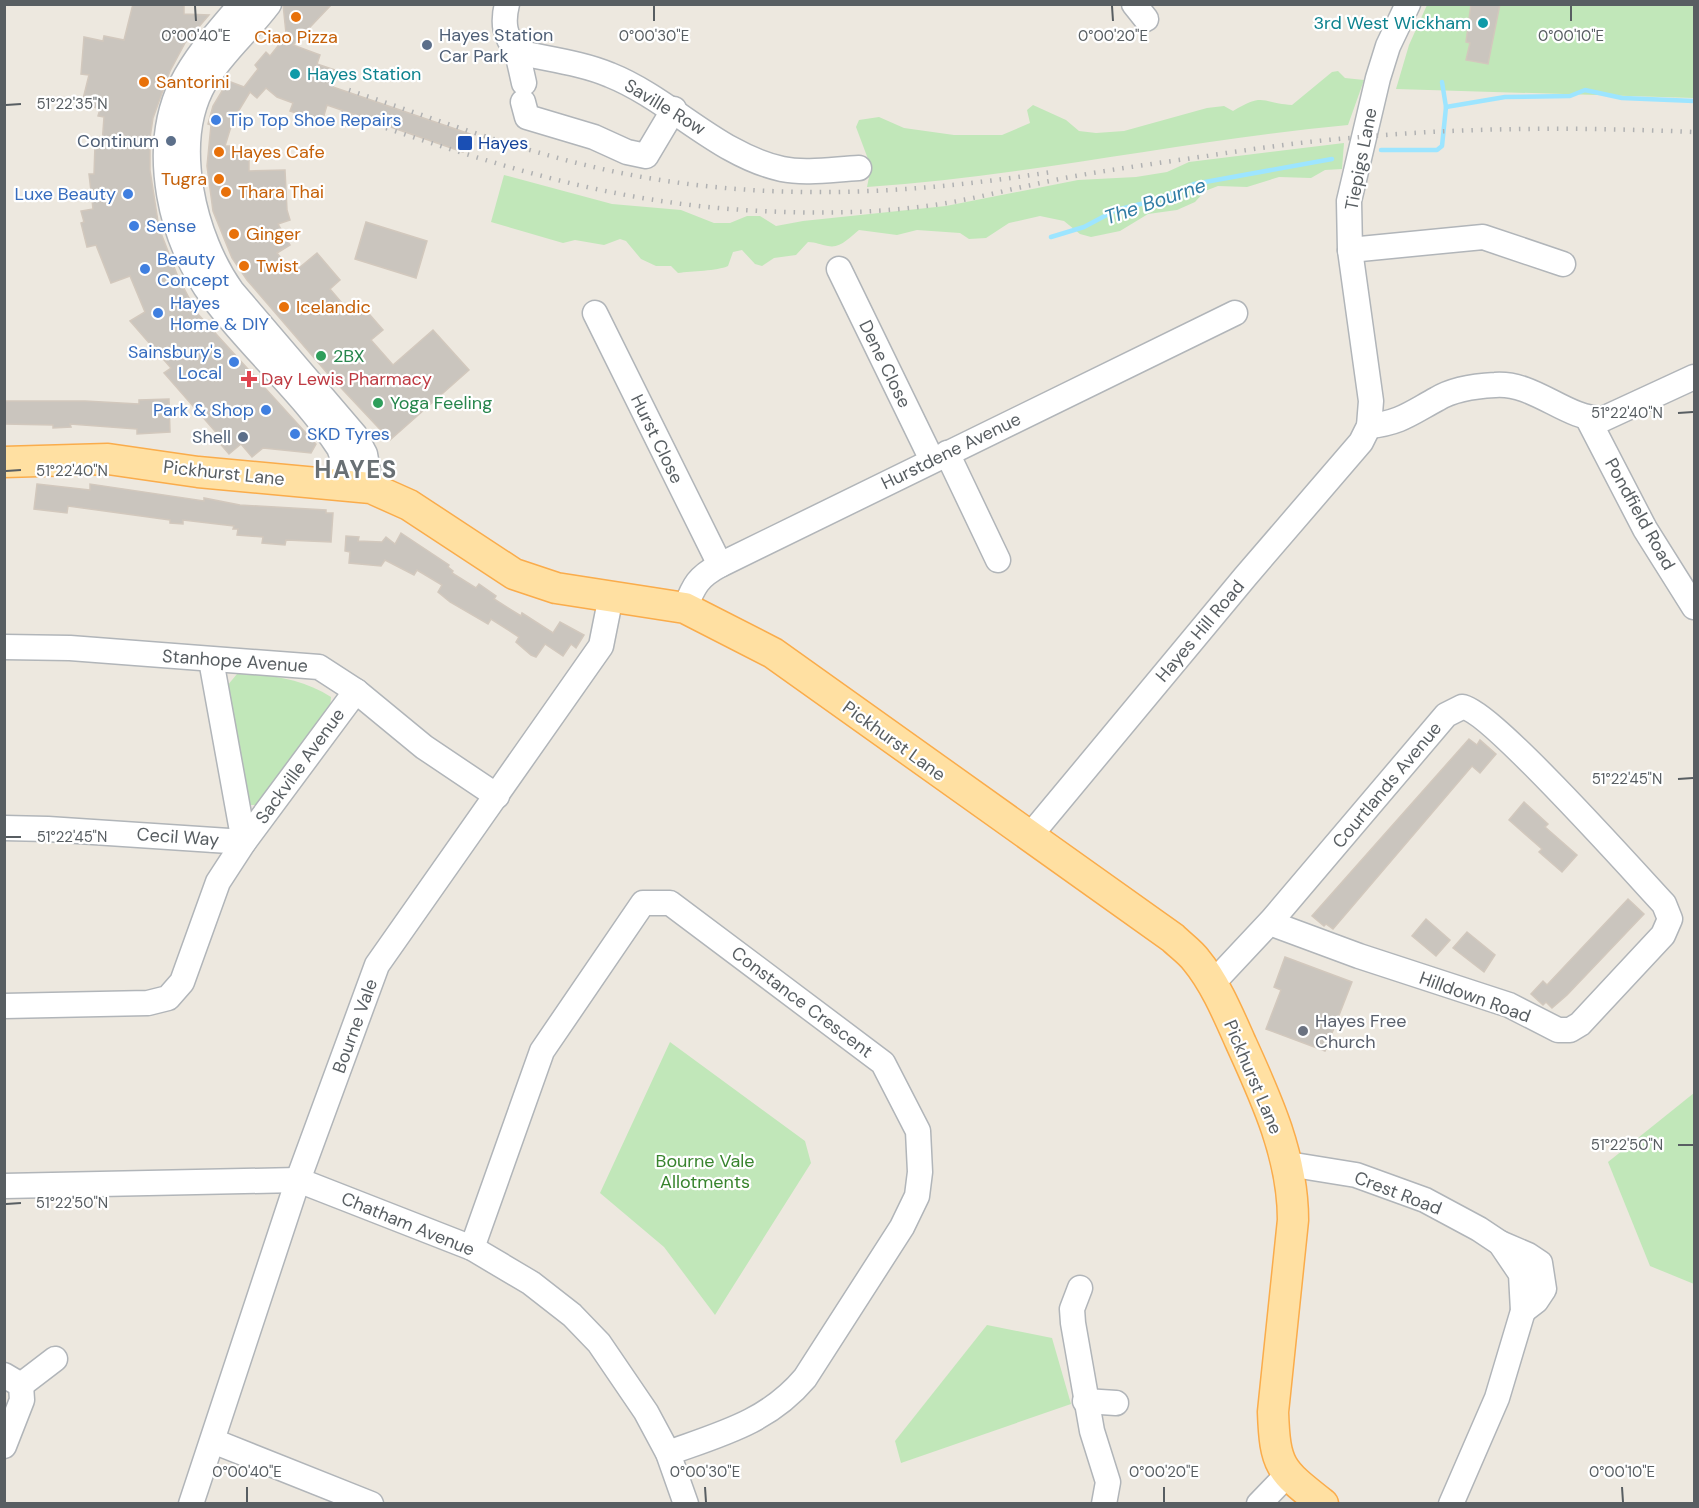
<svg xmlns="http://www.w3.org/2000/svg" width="1699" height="1508" font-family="'DM Sans',sans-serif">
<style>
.green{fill:#c1e7b9}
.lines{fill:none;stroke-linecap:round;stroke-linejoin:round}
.stream{stroke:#9de5ff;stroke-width:4.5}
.building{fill:#cac5be;stroke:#d2c8bd;stroke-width:1.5}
.minor-casing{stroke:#b1b5b9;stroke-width:27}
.major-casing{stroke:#faac4b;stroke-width:33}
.minor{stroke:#fff;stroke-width:24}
.major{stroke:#ffe0a2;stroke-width:30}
.rail{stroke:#b0b1b2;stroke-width:4.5;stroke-dasharray:1.5 8;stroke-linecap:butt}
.ticks{fill:none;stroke:#585e62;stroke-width:2}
.food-dot{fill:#e8710a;stroke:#fff;stroke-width:2}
.culture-dot{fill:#0f9aa8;stroke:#fff;stroke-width:2}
.service-dot{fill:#5c6f8a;stroke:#fff;stroke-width:2}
.shop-dot{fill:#3f7fe0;stroke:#fff;stroke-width:2}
.transit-dot{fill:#1a4fb4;stroke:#fff;stroke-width:2}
.leisure-dot{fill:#2e9e5b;stroke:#fff;stroke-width:2}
.health-dot{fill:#e0444e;stroke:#fff;stroke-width:2}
.worship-dot{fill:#6b7280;stroke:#fff;stroke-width:2}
.labels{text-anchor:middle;stroke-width:4.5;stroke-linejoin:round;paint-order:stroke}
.culture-label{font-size:18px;fill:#0d838f;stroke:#fff;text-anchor:end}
.service-label{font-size:18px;fill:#4e5e75;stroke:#fff;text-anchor:end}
.food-label{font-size:18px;fill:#c56008;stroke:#fff;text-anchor:start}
.street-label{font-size:18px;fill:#585e62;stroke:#fff}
.shop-label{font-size:18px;fill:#366cbe;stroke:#fff;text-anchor:start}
.transit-label{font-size:18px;fill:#164399;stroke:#fff;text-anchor:start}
.leisure-label{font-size:18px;fill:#27864d;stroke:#fff;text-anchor:start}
.health-label{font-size:18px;fill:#be3a42;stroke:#fff;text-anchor:start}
.worship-label{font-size:18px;fill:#5b616d;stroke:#fff;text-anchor:start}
.park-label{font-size:18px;fill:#38842e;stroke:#fff}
.water-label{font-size:20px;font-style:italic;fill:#317da5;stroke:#fff}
.district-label{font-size:24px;font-weight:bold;letter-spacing:1.5px;fill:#697074;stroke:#fff}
.ticks-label{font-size:15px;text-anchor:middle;fill:#585e62;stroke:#fff;stroke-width:4.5;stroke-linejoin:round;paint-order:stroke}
</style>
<rect width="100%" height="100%" fill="#ede8df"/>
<g class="green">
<path d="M1427,5H1694V98L1396,89L1409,45Z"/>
<path d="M1338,71L1345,78L1364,80L1348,125C1187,140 1028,176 867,187L871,167L856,127L859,120L879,117L904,128L954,135H1002L1030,123L1027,110L1033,105L1066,120L1079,131L1096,133L1124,131L1207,108L1224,106L1233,111C1265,92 1260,103 1292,105L1332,72Z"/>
<path d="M1344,143L1342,169L1325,170L1311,178L1279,177L1247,187L1218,186L1205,191L1195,202L1177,210L1148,214L1120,231L1091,237L1080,234L1064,221L1040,216L1009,223L986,238L969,239L960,233L917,230L897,235L859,230C850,237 840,249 828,246C821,245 816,242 808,242L796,255L774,258L762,266L755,264L742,250L733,252L728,266C717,271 692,271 678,273L671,266H656L641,259L626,241L620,239L604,245L575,240L563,243L491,222L504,175L612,204L681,210L714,223H730L747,216H760L776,226L803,221L946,206L1078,180L1136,177L1167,172L1189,162Z"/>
<path d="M237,674C270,674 303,679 331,697L330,709L258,805H248L227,686Z"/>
<path d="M670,1042L805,1141L811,1163L715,1315L664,1247L600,1193Z"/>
<path d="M1694,1093V1284L1650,1266L1608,1162Z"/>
<path d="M987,1325L1052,1338L1071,1404L901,1463L895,1441Z"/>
</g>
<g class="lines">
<g class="stream">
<path d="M1446,107L1505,97L1570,96L1585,90L1622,98L1694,101"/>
<path d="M1381,150H1437L1442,146L1446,107L1442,82"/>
<path d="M1051,237L1084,227L1116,210L1153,201L1194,184L1332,159"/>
</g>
</g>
<g class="building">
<path d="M133,4H184V14L209,15L185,43L170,71L153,118L150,138V170L159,228L178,277L197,313L316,444L311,453L263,448L252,457L241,444L229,454L217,440L221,438L164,373L171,368L130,321L145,312L130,276L111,283L96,245L87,247L81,223L84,222L81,211L93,209L89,174H94L95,145H102L104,117L98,116L100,109L82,103L89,75L81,74L84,37L103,41L104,36L124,40Z"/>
<path d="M283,4H332L293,45L320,55L317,64L338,71L333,87L470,134L463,152L327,105L322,122L290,111L293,103L277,97L266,88L257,98L250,92L233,120L225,146H230L229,153L249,152V171L285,170L287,210L290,220L278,224L290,245L277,253L293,273L317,253L340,280L330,289L347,309L357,300L383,330L371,340L393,365L433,330L469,370L390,440L328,374L247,280L232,258L213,211L207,166L211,125L208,124L213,106L228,81L244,87L258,69L255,65L266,52L270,56L282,41L287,43Z"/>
<path d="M1471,4H1500L1488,64L1466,60L1470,43L1466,42Z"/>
<path d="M366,222L427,241L416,278L355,259Z"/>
<path d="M169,399L170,432L137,434V429L70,424L71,427L53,428V425L4,424V401H85L139,404V400Z"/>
<path d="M37,484L90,490V484L204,501V498L240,505L326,510V513H333L331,542L286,540L285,545L262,543L263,537L237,535L238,529H233L234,526L183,520V524L170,523V520L68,506L67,513L34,509Z"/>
<path d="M401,533L449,565L448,567L453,571L452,573L476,588L479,584L496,596L494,599L521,616L522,613L553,633L560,622L584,635L576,648L571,644L563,656L545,644L536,657L531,655L516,642L519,637L491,619L488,624L450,602L438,592L442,585L417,570L414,575L385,560L381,566L349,563L350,552L345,551L346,536L359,537L358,541L382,542L386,537L395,544Z"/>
<path d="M1469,739L1477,745L1480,740L1496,754L1480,773L1472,766L1333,929L1326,924L1324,926L1312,916Z"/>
<path d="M1524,802L1548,824L1545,827L1577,855L1562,872L1539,852L1542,849L1509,820Z"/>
<path d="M1628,899L1644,914L1567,995L1552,1008L1546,1002L1543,1005L1531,994L1543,981L1547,985Z"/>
<path d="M1426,919L1450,940L1436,956L1412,936Z"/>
<path d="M1467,932L1495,955L1484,972L1453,948Z"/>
<path d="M1285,957L1352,982L1325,1051L1266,1029L1281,990L1274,987Z"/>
</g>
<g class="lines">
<g class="minor-casing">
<g id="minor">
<path d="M241,4C219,30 196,55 181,85C150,150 170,242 213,298C252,350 303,393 339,448L343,459L342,484"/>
<path d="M269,4C249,31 222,53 205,82C170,142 194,238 232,291L355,435L365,454L371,488"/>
<path d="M507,4C502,24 505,36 517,52C547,59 582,63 610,75C670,99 718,155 782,169C806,174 835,169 859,168"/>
<path d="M1134,4L1146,19"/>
<path d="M517,52L524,83"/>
<path d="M523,102L527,117L594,137L627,152L646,156L674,109"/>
<path d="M1350,250L1483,237L1563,264"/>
<path d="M839,269L932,460"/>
<path d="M595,313L720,565"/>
<path d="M1588,419L1645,529L1694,607"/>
<path d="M1369,426C1400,423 1411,413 1437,399C1453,389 1476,386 1495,385C1535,382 1565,419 1603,419L1694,377"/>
<path d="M947,453L998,560"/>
<path d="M685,608C694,585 698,577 720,565L1235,313"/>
<path d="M4,647L70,648L319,667L356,691L424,747L497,796"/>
<path d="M4,828L48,829L244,842L211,660"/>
<path d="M1029,837L1245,577L1361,442L1369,426L1371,401L1350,250L1349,201L1378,78L1388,46L1408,4"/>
<path d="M1212,984L1272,920L1446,715L1462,707C1489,709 1636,874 1664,904L1670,919L1663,935L1580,1024L1570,1030H1558L1509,1005L1359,956L1278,926L1272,920"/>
<path d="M4,1006L148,1003L168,998L182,982L218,882L244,842L356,691"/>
<path d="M1288,1164L1356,1175L1425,1200L1479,1229L1500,1243L1521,1274L1523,1311L1497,1398L1451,1504"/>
<path d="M4,1186L298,1180L472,1248L531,1283L572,1315L599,1343L646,1412L668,1453L686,1504"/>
<path d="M1500,1243L1528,1255L1540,1263L1544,1289L1536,1301L1523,1311"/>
<path d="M472,1248L542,1051L643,903H670L883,1063L918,1131L920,1172L917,1196L902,1227L805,1378C768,1422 721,1434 668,1453"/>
<path d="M1080,1288L1072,1309L1073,1323L1092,1431L1108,1482L1104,1504"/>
<path d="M4,1375L21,1385L22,1400L4,1446"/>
<path d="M21,1385L55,1359"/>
<path d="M1085,1401L1116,1403"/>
<path d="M213,1441L371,1504"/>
<path d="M191,1504L298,1180L377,965L601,646L611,596"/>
<path d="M1259,1504L1287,1475"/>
</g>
</g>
<g class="major-casing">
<path id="major" d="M4,462L108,459L198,472L371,488L409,505L514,574L556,588L685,608L773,653L1173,938C1180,945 1190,952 1196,960C1215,983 1228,1014 1240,1041C1266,1098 1293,1156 1293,1220L1273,1412C1275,1467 1280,1470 1323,1504"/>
</g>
<use href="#minor" class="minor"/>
<use href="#major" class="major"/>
<g class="rail">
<path d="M349,90C449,124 549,162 654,179C787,201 918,193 1051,172"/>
<path d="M341,113C484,161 608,204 762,211C819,214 878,213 934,205C969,200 1002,191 1036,184C1076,175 1117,169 1158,163C1222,154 1286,143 1350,138C1464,127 1580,127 1694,132"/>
</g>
</g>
<path class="ticks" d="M195,6L196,21M654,6V21M1112,6L1113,21M1571,6V21M6,105L21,104M1678,413L1693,412M6,471L21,470M1678,779L1693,778M6,837H21M1678,1145H1693M6,1204L21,1203M247,1487V1502M705,1487L706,1502M1164,1487V1502M1622,1487L1623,1502"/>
<g class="food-dot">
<circle cx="296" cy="17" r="6"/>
<circle cx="144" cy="82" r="6"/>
<circle cx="219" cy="152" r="6"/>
<circle cx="219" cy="179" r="6"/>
<circle cx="226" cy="192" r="6"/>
<circle cx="234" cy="234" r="6"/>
<circle cx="244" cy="266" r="6"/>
<circle cx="284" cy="307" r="6"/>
</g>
<g class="culture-dot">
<circle cx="1483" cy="23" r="6"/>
<circle cx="295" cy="74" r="6"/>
</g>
<g class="service-dot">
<circle cx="427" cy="45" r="6"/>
<circle cx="171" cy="141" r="6"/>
<circle cx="243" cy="437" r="6"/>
</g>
<g class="shop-dot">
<circle cx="216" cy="120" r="6"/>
<circle cx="128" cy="194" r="6"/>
<circle cx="134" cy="226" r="6"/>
<circle cx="145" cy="269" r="6"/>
<circle cx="158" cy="313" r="6"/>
<circle cx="234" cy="362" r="6"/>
<circle cx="266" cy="410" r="6"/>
<circle cx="295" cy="434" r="6"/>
</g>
<rect class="transit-dot" x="457" y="135" width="16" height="16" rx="3"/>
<g class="leisure-dot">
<circle cx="321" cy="356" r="6"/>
<circle cx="378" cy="403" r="6"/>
</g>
<path class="health-dot" d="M246 370h6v6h6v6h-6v6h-6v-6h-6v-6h6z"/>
<circle class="worship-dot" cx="1303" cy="1031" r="6"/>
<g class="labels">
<g class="culture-label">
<text x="1471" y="29">3rd West Wickham</text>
<text x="307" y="80" text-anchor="start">Hayes Station</text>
</g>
<g class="service-label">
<text x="439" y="41" text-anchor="start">Hayes Station<tspan x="439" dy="21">Car Park</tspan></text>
<text x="159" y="147">Continum</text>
<text x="231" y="443">Shell</text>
</g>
<g class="food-label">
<text x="296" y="43" text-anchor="middle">Ciao Pizza</text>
<text x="156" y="88">Santorini</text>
<text x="231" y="158">Hayes Cafe</text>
<text x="207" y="185" text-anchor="end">Tugra</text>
<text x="238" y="198">Thara Thai</text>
<text x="246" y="240">Ginger</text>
<text x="256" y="272">Twist</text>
<text x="296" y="313">Icelandic</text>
</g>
<g class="street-label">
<text transform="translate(665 107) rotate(31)" y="6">Saville Row</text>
<text transform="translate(1361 159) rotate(-79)" y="6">Tiepigs Lane</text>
<text transform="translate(885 364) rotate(64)" y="6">Dene Close</text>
<text transform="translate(657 439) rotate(64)" y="6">Hurst Close</text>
<text transform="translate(951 451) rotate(-26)" y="6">Hurstdene Avenue</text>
<text transform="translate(224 473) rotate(6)" y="6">Pickhurst Lane</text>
<text transform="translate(1640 514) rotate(61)" y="6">Pondfield Road</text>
<text transform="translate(1200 631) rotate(-50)" y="6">Hayes Hill Road</text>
<text transform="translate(235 661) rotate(4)" y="6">Stanhope Avenue</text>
<text transform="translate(894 741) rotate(36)" y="6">Pickhurst Lane</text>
<text transform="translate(300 766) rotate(-54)" y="6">Sackville Avenue</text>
<text transform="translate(1387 785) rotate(-50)" y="6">Courtlands Avenue</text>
<text transform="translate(178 837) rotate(4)" y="6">Cecil Way</text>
<text transform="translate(1475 997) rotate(20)" y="6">Hilldown Road</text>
<text transform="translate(802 1002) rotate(37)" y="6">Constance Crescent</text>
<text transform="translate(355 1026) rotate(-70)" y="6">Bourne Vale</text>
<text transform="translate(1253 1077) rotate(67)" y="6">Pickhurst Lane</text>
<text transform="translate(1398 1193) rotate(21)" y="6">Crest Road</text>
<text transform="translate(408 1224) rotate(22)" y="6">Chatham Avenue</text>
</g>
<g class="shop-label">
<text x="228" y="126">Tip Top Shoe Repairs</text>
<text x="116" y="200" text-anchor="end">Luxe Beauty</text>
<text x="146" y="232">Sense</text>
<text x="157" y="265">Beauty<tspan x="157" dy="21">Concept</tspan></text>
<text x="170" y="309">Hayes<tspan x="170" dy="21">Home &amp; DIY</tspan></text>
<text x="222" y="358" text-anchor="end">Sainsbury's<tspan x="222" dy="21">Local</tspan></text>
<text x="254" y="416" text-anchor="end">Park &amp; Shop</text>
<text x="307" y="440">SKD Tyres</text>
</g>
<g class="transit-label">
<text x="478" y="149">Hayes</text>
</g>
<g class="leisure-label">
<text x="333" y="362">2BX</text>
<text x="390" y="409">Yoga Feeling</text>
</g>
<g class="health-label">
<text x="261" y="385">Day Lewis Pharmacy</text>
</g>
<g class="worship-label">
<text x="1315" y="1027">Hayes Free<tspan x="1315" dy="21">Church</tspan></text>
</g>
<g class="park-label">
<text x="705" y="1167">Bourne Vale<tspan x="705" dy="21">Allotments</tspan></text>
</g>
<g class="water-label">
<text transform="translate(1155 201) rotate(-19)" y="7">The Bourne</text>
</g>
<g class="district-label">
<text x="356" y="478">HAYES</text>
</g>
</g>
<g class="ticks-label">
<text x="196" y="41">0°00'40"E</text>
<text x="654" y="41">0°00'30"E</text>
<text x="1113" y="41">0°00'20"E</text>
<text x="1571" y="41">0°00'10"E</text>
<text x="72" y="109">51°22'35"N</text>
<text x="1627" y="418">51°22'40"N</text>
<text x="72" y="476">51°22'40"N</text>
<text x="1627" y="784">51°22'45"N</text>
<text x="72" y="842">51°22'45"N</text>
<text x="1627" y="1150">51°22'50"N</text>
<text x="72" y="1208">51°22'50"N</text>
<text x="247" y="1477">0°00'40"E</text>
<text x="705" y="1477">0°00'30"E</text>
<text x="1164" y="1477">0°00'20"E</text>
<text x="1622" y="1477">0°00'10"E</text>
</g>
<rect width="1699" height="1508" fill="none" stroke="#585e62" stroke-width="12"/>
</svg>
